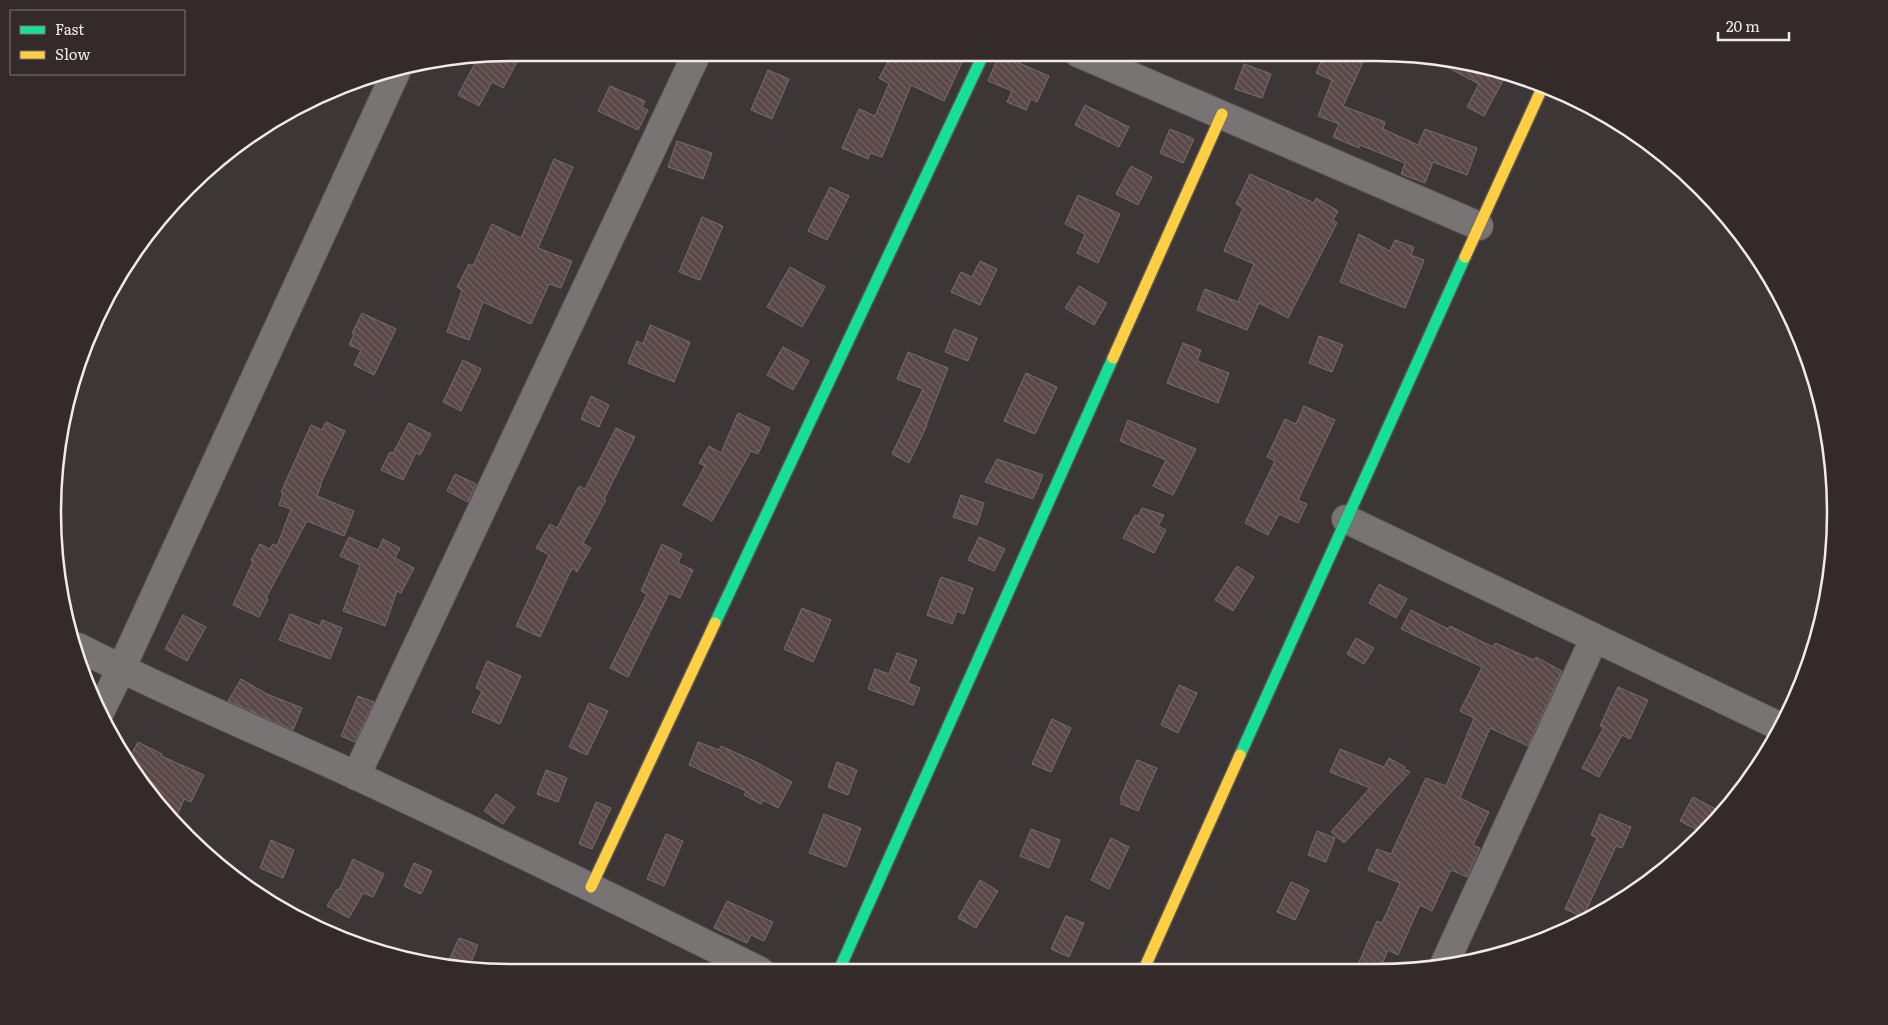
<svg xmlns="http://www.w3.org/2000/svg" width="1888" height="1025" font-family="Literata,serif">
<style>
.building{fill:url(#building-back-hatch);stroke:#746f6e}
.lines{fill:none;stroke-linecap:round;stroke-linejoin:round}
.street-casing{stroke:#595353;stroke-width:30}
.fast-casing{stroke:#595353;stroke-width:14}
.slow-casing{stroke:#595353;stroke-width:14}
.street{stroke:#787473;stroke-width:28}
.fast{stroke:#16e098;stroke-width:11}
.slow{stroke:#ffcf43;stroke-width:11}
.rim{fill:none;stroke:#f0eae9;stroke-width:2.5}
</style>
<defs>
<pattern id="building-back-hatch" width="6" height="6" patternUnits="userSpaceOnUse" patternTransform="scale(1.25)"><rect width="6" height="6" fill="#5a4747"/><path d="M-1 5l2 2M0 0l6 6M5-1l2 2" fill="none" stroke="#726262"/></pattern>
</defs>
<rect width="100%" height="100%" fill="#3c3636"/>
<g class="building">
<path d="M512,52L522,53L503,88L492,82L479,106L458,95L478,58Z"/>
<path d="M893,53H958L965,56L944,101L911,85L882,157L870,153L868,159L842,148L859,109L875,116L889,84L879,78Z"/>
<path d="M1000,53H1024L1019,63L1049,76L1037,102L1031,99L1026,110L1007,102L1012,91L988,81Z"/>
<path d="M1325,53H1367L1343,106L1385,122L1383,129L1418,145L1425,129L1477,148L1467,175L1433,162L1425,183L1401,174L1405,163L1360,145L1359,148L1333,137L1339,124L1318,116L1332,80L1316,73Z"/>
<path d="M1440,59L1495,68L1507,73L1484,116L1467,107L1479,84L1439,63Z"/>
<path d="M1244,64L1271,74L1262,98L1235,89Z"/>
<path d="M768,70L789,79L772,119L751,110Z"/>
<path d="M610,86L645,101L642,107L648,110L638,130L598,111Z"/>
<path d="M1085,105L1129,127L1119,147L1075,125Z"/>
<path d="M1170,129L1194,139L1183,163L1160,153Z"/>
<path d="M677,141L712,153L703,179L668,167Z"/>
<path d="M554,159L573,167L538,248L572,261L561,288L549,284L531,324L483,302L469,340L447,332L462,290L457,287L469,264L473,266L492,224L521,238Z"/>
<path d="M1131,166L1152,177L1138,205L1116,194Z"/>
<path d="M1250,174L1314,203L1316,198L1338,211L1333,220L1337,223L1288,318L1259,303L1247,330L1197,310L1205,289L1238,302L1254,264L1224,251L1243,208L1236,204Z"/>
<path d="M830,187L849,196L827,240L808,231Z"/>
<path d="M1078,195L1120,214L1098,263L1077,253L1085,234L1065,224Z"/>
<path d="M702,217L723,226L700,280L679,272Z"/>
<path d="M1359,234L1390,251L1395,240L1414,247L1411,255L1424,260L1405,308L1340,282Z"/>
<path d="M980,261L997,269L980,305L951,292L961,272L972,277Z"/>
<path d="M790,267L825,287L802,327L767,307Z"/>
<path d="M1079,286L1107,303L1094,325L1065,308Z"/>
<path d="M362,313L396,329L374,375L354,365L361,350L349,345L354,334L352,333Z"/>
<path d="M650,325L690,342L674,382L628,363L637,341L643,344Z"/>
<path d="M954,329L977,338L968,361L945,352Z"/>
<path d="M1319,336L1343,345L1332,372L1309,363Z"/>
<path d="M1183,343L1201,350L1197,361L1229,373L1218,403L1167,383Z"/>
<path d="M783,347L809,361L793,390L767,375Z"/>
<path d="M908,352L948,368L926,425H927L909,463L892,454L923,389L897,379Z"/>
<path d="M463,360L481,369L461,411L443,402Z"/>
<path d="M1026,373L1057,387L1035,434L1004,421Z"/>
<path d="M591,396L609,405L599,427L581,419Z"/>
<path d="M1304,406L1335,420L1298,500L1307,504L1298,523L1279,514L1268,535L1245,523L1275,461L1267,457L1285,419L1296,424Z"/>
<path d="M738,413L770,428L758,454L751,451L712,521L683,505L705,466L699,463L709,446L721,453Z"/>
<path d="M1128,420L1196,449L1173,495L1153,486L1166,460L1120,441Z"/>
<path d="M326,422L345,431L320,485H321L317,496L354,511L344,536L307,521L266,598L268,599L259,617L233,605L253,561L251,560L260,544L270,549L273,544L277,546L291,509L279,505L283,493L281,492L311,425L322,430Z"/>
<path d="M409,423L431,434L420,455L416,453L403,480L381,470L390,452L393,453Z"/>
<path d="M616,428L635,437L604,499L606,500L583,543L591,548L577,572L572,568L540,637L516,626L549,555L536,548L550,524L557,528L579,486L585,489Z"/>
<path d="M997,459L1043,475L1033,499L985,482Z"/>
<path d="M455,474L476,484L468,502L447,491Z"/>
<path d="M961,495L984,503L977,525L953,517Z"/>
<path d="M1142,508L1164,515L1158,526L1166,530L1154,553L1123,538L1135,515L1138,516Z"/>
<path d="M349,537L378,550L383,539L400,548L395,558L414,568L401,593L397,591L385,626L343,611L360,565L340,556Z"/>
<path d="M979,537L1005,549L994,571L968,560Z"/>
<path d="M662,544L682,554L678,563L693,570L680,598L669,593L628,677L610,668L647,594L641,591Z"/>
<path d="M1237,566L1254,577L1233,611L1215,600Z"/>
<path d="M941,577L973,588L964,614L957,611L952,624L927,615Z"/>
<path d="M1379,584L1407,599L1396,618L1369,603Z"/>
<path d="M802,608L831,620L813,662L784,649Z"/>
<path d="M1411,610L1448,629L1450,626L1493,647L1495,643L1534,660L1536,657L1562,671L1528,746L1490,728L1460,798L1489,812L1473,845L1480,848L1467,877L1451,870L1432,911L1420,905L1398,955L1388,950L1380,969H1356L1377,921L1382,923L1400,883L1368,870L1377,849L1391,854L1426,778L1446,786L1474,718L1460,711L1482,667L1401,629Z"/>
<path d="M290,614L320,626L322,620L342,628L330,659L279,640Z"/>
<path d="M183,615L206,627L187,661L165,649Z"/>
<path d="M1356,638L1374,648L1364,664L1347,654Z"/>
<path d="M897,653L917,660L908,683L920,688L913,705L868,689L875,669L889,674Z"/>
<path d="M487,661L521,676L500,724L472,712L482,691L476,688Z"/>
<path d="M241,679L267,694L302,708L293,730L228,701Z"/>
<path d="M1179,685L1197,693L1178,733L1161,725Z"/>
<path d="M1618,687L1648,700L1630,739L1622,735L1599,777L1582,768L1604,727L1600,726Z"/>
<path d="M358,696L374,702L355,742L341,736Z"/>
<path d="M589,703L608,711L587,755L569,747Z"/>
<path d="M1052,719L1071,728L1051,772L1032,764Z"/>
<path d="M138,742L162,754L161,756L204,775L191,802L184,799L174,823L167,816L130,757Z"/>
<path d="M698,742L719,750L721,746L756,762L792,782L778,808L763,800L761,804L744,795L746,791L689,765Z"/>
<path d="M1340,749L1384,767L1389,758L1405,767L1404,769L1410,772L1344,843L1331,832L1370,788L1330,772Z"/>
<path d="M1137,760L1157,768L1138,811L1121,804V796Z"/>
<path d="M837,762L857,770L848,795L828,787Z"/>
<path d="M546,770L567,778L558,802L537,794Z"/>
<path d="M496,794L515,807L503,824L484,811Z"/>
<path d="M1693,797L1723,813L1703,833L1680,821Z"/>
<path d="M596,802L611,808L592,849L579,844Z"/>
<path d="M824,814L861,828L846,867L809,853Z"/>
<path d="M1600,814L1631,827L1622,848L1616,846L1583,917L1565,909L1597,838L1591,835Z"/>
<path d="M1031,829L1060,840L1049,868L1020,856Z"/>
<path d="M1317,831L1335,838L1326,862L1308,855Z"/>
<path d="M666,834L683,841L664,886L647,879Z"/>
<path d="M1111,838L1129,847L1109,889L1091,880Z"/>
<path d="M271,840L294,850L283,878L260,868Z"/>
<path d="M353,859L384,874L373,897L363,893L349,918L327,906L337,889L339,890Z"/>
<path d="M414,863L432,871L421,894L404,886Z"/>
<path d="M980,880L998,891L976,928L958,918Z"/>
<path d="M1291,882L1309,890L1295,920L1277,912Z"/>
<path d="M727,901L773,922L764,941L751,935L747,943L714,928Z"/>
<path d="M1066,916L1084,923L1069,957L1051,949Z"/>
<path d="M459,938L478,945L470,965L450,958Z"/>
</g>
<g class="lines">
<g class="street-casing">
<g id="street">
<path d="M1078,53L1479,226"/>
<path d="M1346,519L1781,727"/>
<path d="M78,647C169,694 264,733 357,776C492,839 626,904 760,971"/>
<path d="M101,710L121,669L396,72"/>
<path d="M356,776L697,53"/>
<path d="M1443,967L1594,639"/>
</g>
</g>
<g class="fast-casing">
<g id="fast">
<path d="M715,623L984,53"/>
<path d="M1240,755L1465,257"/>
<path d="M839,970L1113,358"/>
</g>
</g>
<g class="slow-casing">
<g id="slow">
<path d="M1465,257L1543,86"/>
<path d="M1113,358L1222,114"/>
<path d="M591,887L715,623"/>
<path d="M1144,969L1240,755"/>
</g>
</g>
<use href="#street" class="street"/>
<use href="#fast" class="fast"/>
<use href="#slow" class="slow"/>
</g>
<path d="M0 0H1888V1025H0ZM512 61H1376A451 451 0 0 1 1827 512V513A451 451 0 0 1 1376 964H512A451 451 0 0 1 61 513V512A451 451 0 0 1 512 61Z" fill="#342a2a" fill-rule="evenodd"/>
<path class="rim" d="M512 61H1376A451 451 0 0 1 1827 512V513A451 451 0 0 1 1376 964H512A451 451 0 0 1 61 513V512A451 451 0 0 1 512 61Z"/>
<rect x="10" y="10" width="175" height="65" fill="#342a2a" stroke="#7f7776"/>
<rect x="20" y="26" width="25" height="8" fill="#16e098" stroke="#7f7776"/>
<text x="55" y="35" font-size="15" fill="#f0eae9">Fast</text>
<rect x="20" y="51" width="25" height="8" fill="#ffcf43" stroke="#7f7776"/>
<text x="55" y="60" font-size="15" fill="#f0eae9">Slow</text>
<path d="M1718 32v8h71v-8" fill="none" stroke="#f0eae9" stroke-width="2.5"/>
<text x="1726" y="32" font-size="15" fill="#f0eae9" stroke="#342a2a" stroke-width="4" paint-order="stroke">20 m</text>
</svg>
